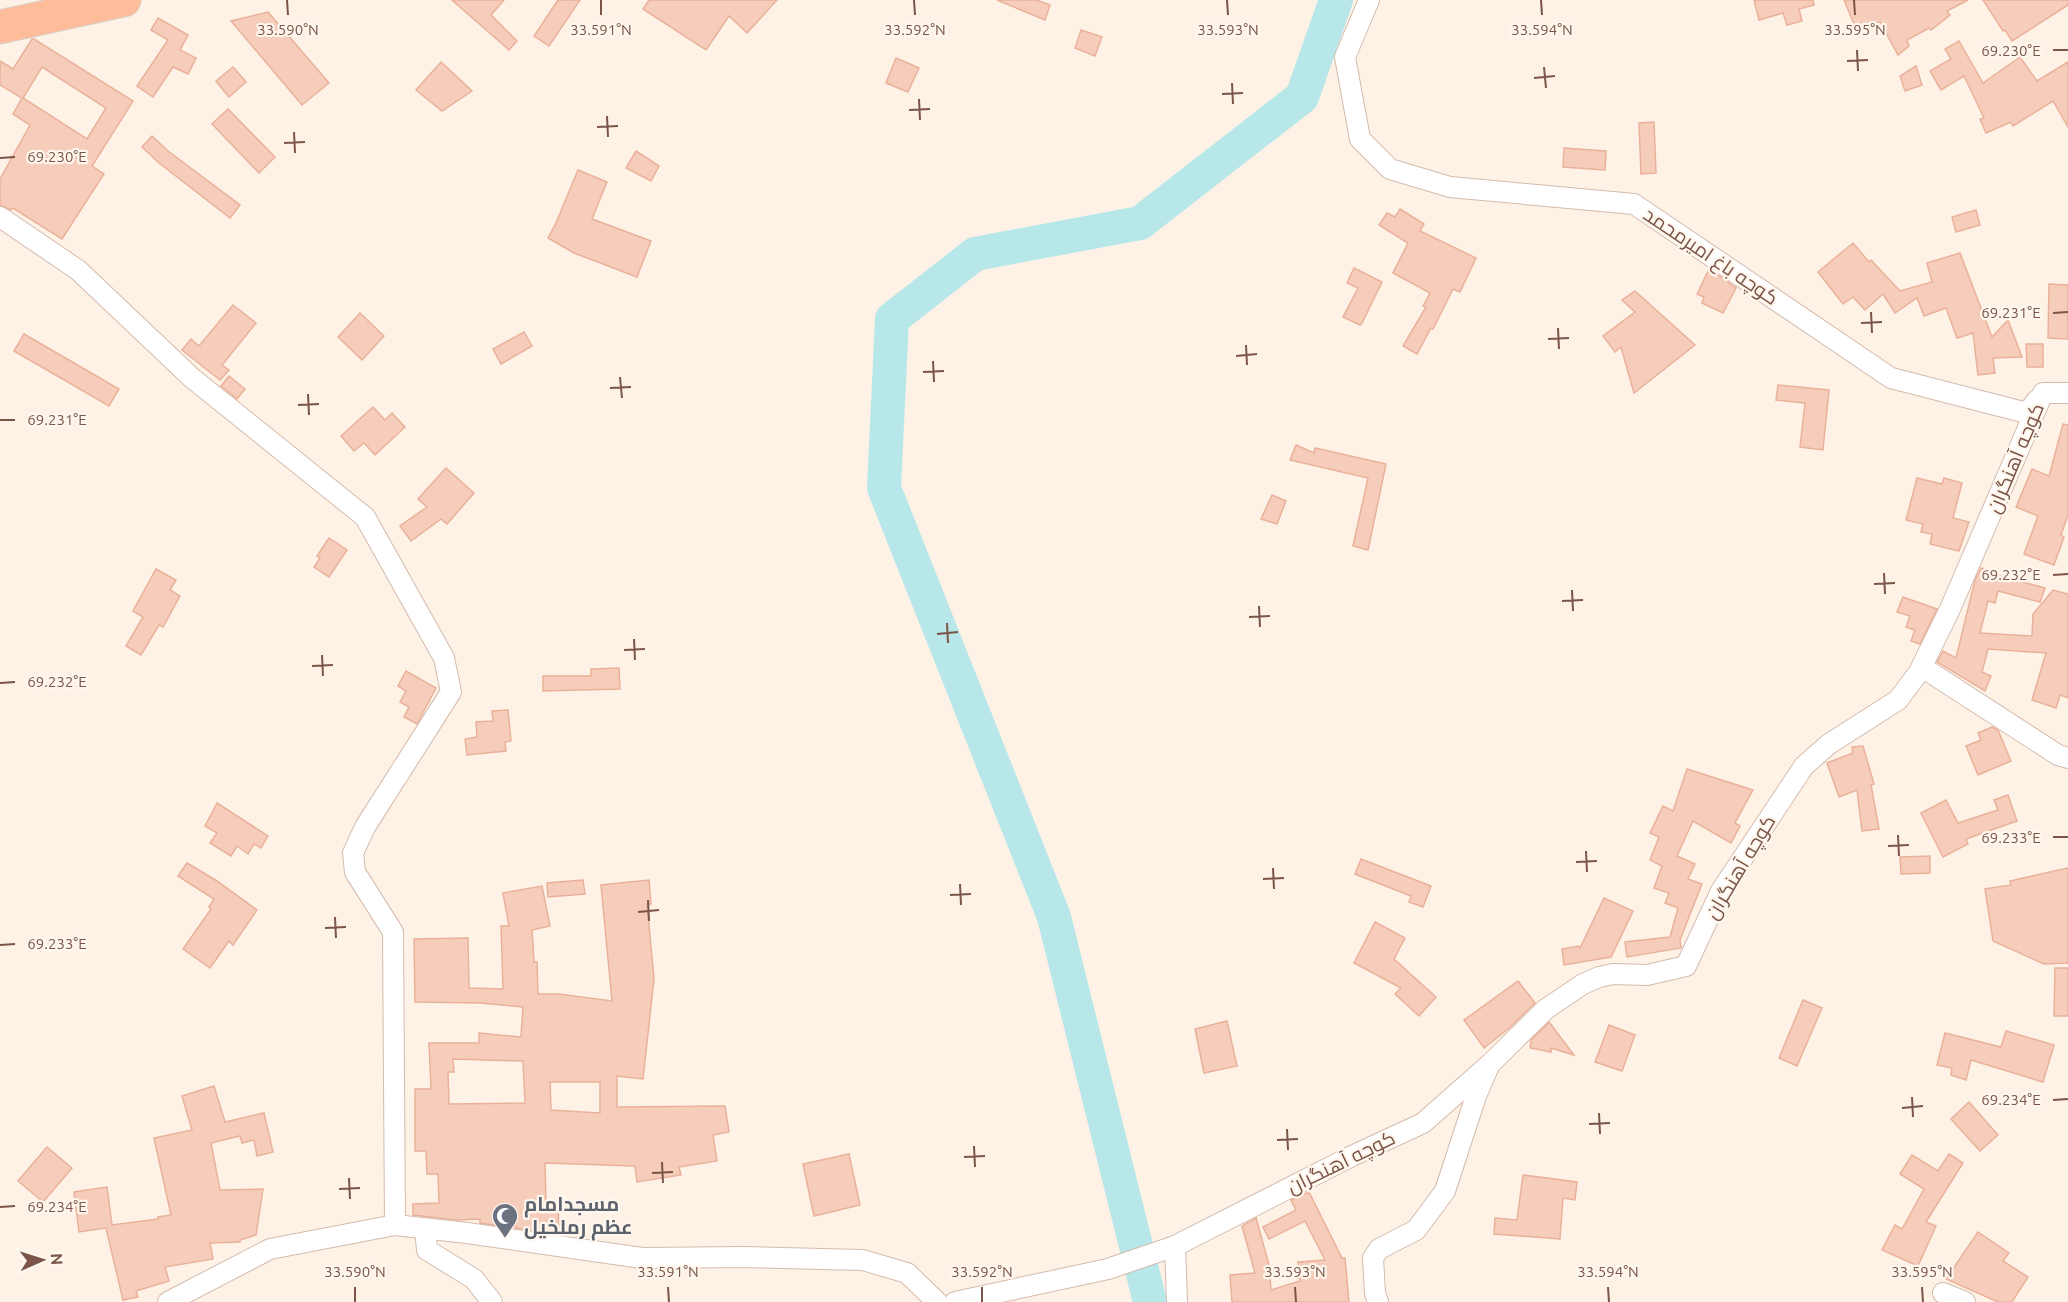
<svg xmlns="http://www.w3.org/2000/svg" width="2068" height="1302" font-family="Ubuntu,Cairo,sans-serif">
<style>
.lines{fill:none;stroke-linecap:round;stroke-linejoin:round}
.river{stroke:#b8e7ea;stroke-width:34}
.building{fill:#f6cdbb;stroke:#eab19a;stroke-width:1.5;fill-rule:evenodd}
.minor-casing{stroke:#d4bbad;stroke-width:22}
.trunk-casing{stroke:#dacfcc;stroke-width:35}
.minor{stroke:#fff;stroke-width:20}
.trunk{stroke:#febd9a;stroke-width:33}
.ticks{fill:none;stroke:#7a5548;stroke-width:2}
.labels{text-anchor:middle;stroke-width:4.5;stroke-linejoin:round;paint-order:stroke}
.street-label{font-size:20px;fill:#7a5548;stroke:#fff7ee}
.worship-label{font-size:20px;font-weight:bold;fill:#5b616d;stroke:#fff7ee;text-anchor:start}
.ticks-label{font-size:15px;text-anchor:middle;fill:#7a5548;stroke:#fff7ee;stroke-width:4.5;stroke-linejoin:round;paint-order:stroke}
</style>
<rect width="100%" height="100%" fill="#fef2e6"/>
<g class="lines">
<path class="river" d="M1150,1302L1054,917L884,488L892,319L975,254L1140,223L1302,97L1336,0"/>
</g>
<g class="building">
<path d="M452,0H504L491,15L517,41L509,50Z"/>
<path d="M558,0H580L549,46L534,36Z"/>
<path d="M649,0H777L747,33L729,16L706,50L643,9Z"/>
<path d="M997,0H1036L1050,5L1045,20Z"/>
<path d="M1754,0H1813L1814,5L1799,9L1802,21L1787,25L1783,13L1759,20Z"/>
<path d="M1844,0H1968L1947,11L1950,15L1931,30L1929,28L1907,40L1909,46L1898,55L1880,22L1857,31Z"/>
<path d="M1983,0H2068V5L2012,41L2005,30L2003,31Z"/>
<path d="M268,12L329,83L302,105L231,21Z"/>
<path d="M158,18L188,35L180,50L196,58L188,74L173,67L153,97L137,86L168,40L151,30Z"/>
<path d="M1081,30L1102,37L1095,56L1075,48Z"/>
<path d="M32,39H34L133,101L92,166L104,174L62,239L13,208L11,210L0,205V179L30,125L13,114L22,98L0,85V61L13,69ZM42,67L106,108L87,139L23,98Z"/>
<path d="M1959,41L1983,83L2020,57L2037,81L2068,62V127L2053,101L2013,126L2011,122L1986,133L1980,119L1984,118L1964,76L1941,90L1930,71L1951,59L1945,49Z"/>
<path d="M896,58L919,68L908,92L886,83Z"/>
<path d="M441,62L472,91L442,111L416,90Z"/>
<path d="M1916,66L1922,85L1905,91L1900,76Z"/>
<path d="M233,67L246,82L229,97L216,81Z"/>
<path d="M228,109L275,157L259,173L212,124Z"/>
<path d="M1654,122L1656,173L1641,174L1639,123Z"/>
<path d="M152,136L168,151L240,205L230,218L159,163L142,147Z"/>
<path d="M1564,148L1606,151L1605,170L1563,167Z"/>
<path d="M636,151L659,166L651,181L626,168Z"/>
<path d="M578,170L607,182L592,219L651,241L637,277L574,253L548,238L556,223Z"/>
<path d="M1400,209L1424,224L1420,231L1476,258L1460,292L1453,289L1433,329L1431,328L1417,354L1403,346L1426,307L1423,306L1430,293L1393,273L1408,243L1379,225L1387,213L1395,217Z"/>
<path d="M1976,210L1980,225L1956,232L1952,217Z"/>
<path d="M1853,243L1869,262L1871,260L1900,291L1932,282L1927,263L1960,253L1992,337L2008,320L2022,357L1993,358L1995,373L1978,375L1973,333L1957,338L1946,308L1924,316L1917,298L1895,313L1883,294L1865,310L1853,297L1843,304L1818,272Z"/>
<path d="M1354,268L1382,282L1362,323L1360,325L1343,317L1358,288L1347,283Z"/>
<path d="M1709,269L1736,288L1723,313L1702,303L1704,297L1697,294Z"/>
<path d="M2049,284L2068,285V339L2048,338Z"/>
<path d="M1635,291L1695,345L1634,393L1621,347L1615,352L1603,336L1635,312L1622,300Z"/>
<path d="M233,305L256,323L222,365L229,370L220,380L182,350L191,339L199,346Z"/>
<path d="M360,313L384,336L362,360L338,337Z"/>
<path d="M524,332L532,346L501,364L493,349Z"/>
<path d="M24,334L119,389L109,406L14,351Z"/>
<path d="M2026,344H2043V367H2027Z"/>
<path d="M229,376L245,389L237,399L221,386Z"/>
<path d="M1778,385L1829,390L1823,450L1800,447L1805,403L1776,400Z"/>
<path d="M373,407L385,420L392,413L405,427L375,455L364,443L354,451L341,436Z"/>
<path d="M2063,424L2068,425V515L2061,535L2064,537L2054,565L2024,554L2038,516L2016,507L2032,469L2049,476Z"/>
<path d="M1296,445L1314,453L1315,448L1386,464L1368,550L1353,546L1368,478L1290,460Z"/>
<path d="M446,468L474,493L447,524L441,519L411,541L400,526L427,507L418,499Z"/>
<path d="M1917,478L1942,484L1944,478L1962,483L1953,518L1969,522L1959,551L1930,544L1932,534L1921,532L1923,524L1906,520Z"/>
<path d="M1272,495L1286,501L1277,524L1261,519Z"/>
<path d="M329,538L347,550L329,577L314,567L320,558L317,556Z"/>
<path d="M1981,568L1997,572L1996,575L2045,588L2040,602L1998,591L1995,603L1988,601L1980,633L2032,636L2033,614L2053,590L2068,594V698L2060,695L2056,708L2032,700L2046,653L1988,649L1982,672L1991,676L1985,691L1937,662L1943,651L1956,658L1975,580Z"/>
<path d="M156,569L176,580L170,590L180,596L163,627L159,625L141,655L126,646L143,617L133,611Z"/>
<path d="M1903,597L1937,609L1920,644L1911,641L1915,630L1906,627L1910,616L1897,612Z"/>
<path d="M619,668L620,689L543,691V676H591V669Z"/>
<path d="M406,671L436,688L417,724L404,717L409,707L400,702L406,691L398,686Z"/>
<path d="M508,710L511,741L505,742L506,751L467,755L465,739L477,737L476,722L493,721L492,711Z"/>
<path d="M1992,727L1998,730L2011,761L1978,775L1966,746L1981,740L1978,733Z"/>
<path d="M1863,746L1874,784L1871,785L1879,829L1862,831L1857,790L1839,797L1827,763L1853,753L1852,747Z"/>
<path d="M1687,769L1753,790L1735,823L1740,826L1731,843L1693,821L1677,856L1695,864L1688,879L1702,884L1680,940L1681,948L1627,957L1625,942L1670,937L1678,908L1665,903L1669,893L1654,888L1662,866L1650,860L1659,837L1650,833L1663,806L1673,811Z"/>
<path d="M2008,795L2017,821L1966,839L1968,844L1943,857L1921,813L1946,800L1958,823L1998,810L1994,800Z"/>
<path d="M217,803L268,836L261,848L254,844L248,854L237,846L231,856L210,843L217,833L205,826Z"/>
<path d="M1930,856V873L1901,874L1900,857Z"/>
<path d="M1361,859L1431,886L1423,907L1409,902L1411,896L1355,874Z"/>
<path d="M187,863L217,881L257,910L233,945L229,941L210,968L183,949L211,909L209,907L214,899L178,876Z"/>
<path d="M2068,868V963L2044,964L1993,941L1985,889L2011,885L2010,881Z"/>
<path d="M583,880L585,894L548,897L547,883Z"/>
<path d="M649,880L651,904H647L654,979L643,1079L617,1076V1107L725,1106L729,1132L713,1135L717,1161L679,1167L681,1175L637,1182L635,1166L545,1163L546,1205L558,1204L559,1231L546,1232L515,1228V1225L500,1226L480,1223V1219L457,1220L413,1215V1204L439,1203L438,1174H427L426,1151H415V1089H431L429,1043H479V1033L521,1037L523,1007L480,1003L415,1002L414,939L468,938L469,988L503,989L501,926H509L503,893L542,886L550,926L532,930L534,962H537L538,994H559L612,1001L601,885ZM453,1059L523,1061L525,1103L449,1104L448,1072H454ZM550,1082H600V1113L551,1110Z"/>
<path d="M1604,898L1633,911L1611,957L1564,965L1562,949L1578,946L1580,948Z"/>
<path d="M1375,922L1405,938L1394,959L1436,997L1419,1016L1395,994L1401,988L1354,963Z"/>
<path d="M2055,968H2068V1016H2054Z"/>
<path d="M1518,981L1535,1003L1508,1029L1484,1048L1464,1020Z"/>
<path d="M1803,1000L1822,1008L1797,1066L1779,1058Z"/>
<path d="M1227,1021L1237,1066L1204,1073L1195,1029Z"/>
<path d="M1549,1022L1574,1055L1551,1048V1052L1530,1048L1531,1040Z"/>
<path d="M1609,1025L1635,1035L1622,1071L1595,1062Z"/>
<path d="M2006,1031L2054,1045L2043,1082L1971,1060L1966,1080L1951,1075L1952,1068L1937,1065L1945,1033L2001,1047Z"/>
<path d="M214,1086L225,1122L264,1113L273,1152L257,1156L254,1140L242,1143L240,1136L211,1143L220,1190L263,1189L256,1235L240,1240V1242L210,1243L213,1259L165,1267L169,1281L136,1291L138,1297L123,1300L106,1228L79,1232L74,1192L107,1187L112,1225L158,1219V1217L171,1215L154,1138L192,1130L182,1096Z"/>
<path d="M1969,1102L1998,1135L1980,1151L1951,1119Z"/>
<path d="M47,1147L72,1168L43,1202L18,1181Z"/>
<path d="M849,1154L860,1205L814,1216L803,1164Z"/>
<path d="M1949,1154L1963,1163L1926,1222L1936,1226L1918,1266L1882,1250L1895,1225L1902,1229L1924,1189L1900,1174L1912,1155L1938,1171Z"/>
<path d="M1523,1175L1577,1182L1575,1200L1563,1198L1560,1239L1494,1234L1495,1218L1517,1220Z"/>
<path d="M1309,1192L1342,1258H1345L1349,1302H1232L1230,1275L1255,1273L1242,1226L1256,1218L1269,1265L1271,1290L1300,1281L1298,1262L1325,1260L1305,1221L1269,1239L1263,1227L1296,1210L1291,1200Z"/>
<path d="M1978,1232L2009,1253L2003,1261L2028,1277L2012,1302H1998L1946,1279Z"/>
</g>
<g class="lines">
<g class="minor-casing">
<g id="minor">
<path d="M1369,0L1345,57L1360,139L1390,169L1450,187L1634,204L1891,378L2027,413L2037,400"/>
<path d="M0,217L78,270L192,378L365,517L444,658L451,692L365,827L353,853L355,872L393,932L395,1225"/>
<path d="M1922,667L2058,755L2068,758"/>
<path d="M425,1229L427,1250L474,1279L492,1302"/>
<path d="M1175,1246L1177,1302"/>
<path d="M1943,1293L1965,1302"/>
<path d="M168,1302L270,1249L395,1225L467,1233L642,1258L744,1257L863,1260L907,1273L937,1302"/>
<path d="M955,1302L1108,1269L1175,1246L1352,1156L1423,1123L1490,1064L1546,1009L1583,984L1599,977L1613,974L1647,975L1686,966L1721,891L1804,766L1829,744L1898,700L1919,672L1950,609L2043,393H2068"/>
<path d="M1378,1302L1375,1293L1373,1258L1379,1249L1416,1230L1445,1191L1476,1096L1488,1068"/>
</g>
</g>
<g class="trunk-casing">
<path id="trunk" d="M0,27L124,0"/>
</g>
<use href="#minor" class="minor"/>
<use href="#trunk" class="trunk"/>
</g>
<path class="ticks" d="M287,0L288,15M601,0V15M914,0L915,15M1227,0L1228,15M1541,0L1542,15M1854,0L1855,15M1857,50L1858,71M2053,50H2068M1847,61L1868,60M1544,67L1546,88M1534,78L1555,76M1232,83L1233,104M1222,94L1243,93M919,99L920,120M909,110L930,109M607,116L608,137M597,127L618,126M294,132L295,153M284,143L305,142M0,158L15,157M1871,312L1872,333M2053,313L2068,312M1861,323L1882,322M1558,328L1559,349M1548,339L1569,338M1246,345L1247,365M1236,356L1257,354M933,361L934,382M923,372L944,371M620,377L622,398M610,388L631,387M308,394L309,415M298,405L319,404M0,420H15M1884,573L1885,594M2053,575L2068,574M1874,584L1895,583M1572,590L1573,611M1562,601L1583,600M1259,606L1260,627M1249,617L1270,616M947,623L948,643M937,634L958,632M634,639L635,660M624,650L645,649M322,655L323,676M312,666L333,665M0,683L15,682M1898,835L1899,856M2053,837H2068M1888,846L1909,845M1586,851L1587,872M1576,862L1597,861M1273,868L1274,889M1263,879L1284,878M960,884L961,905M950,895L971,894M648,900L649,921M638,912L659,910M335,917L336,938M325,928L346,927M0,945L15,944M1912,1097L1913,1117M2053,1100L2068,1099M1902,1108L1923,1106M1599,1113L1600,1134M1589,1124L1610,1123M1287,1129L1288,1150M1277,1140L1298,1139M974,1146L975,1167M964,1157L985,1156M662,1162L663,1183M652,1173L673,1172M349,1178L350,1199M339,1189L360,1188M0,1207L15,1206M355,1287V1302M668,1287L669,1302M982,1287V1302M1295,1287L1296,1302M1608,1287L1609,1302M1922,1287L1923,1302"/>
<defs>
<g id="mosque-pin" transform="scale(1.35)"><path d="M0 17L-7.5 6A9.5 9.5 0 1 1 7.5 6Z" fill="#6b7280" stroke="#fff7ee"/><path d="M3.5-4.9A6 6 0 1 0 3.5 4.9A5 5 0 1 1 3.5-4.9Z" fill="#fff"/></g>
</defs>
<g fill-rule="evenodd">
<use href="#mosque-pin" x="505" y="1216"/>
</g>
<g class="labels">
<g class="street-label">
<text transform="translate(1711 256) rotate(34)" y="7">کوچه باغ امیرمحمد</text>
<text transform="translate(2015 458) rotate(-67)" y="7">کوچه آهنگران</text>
<text transform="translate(1740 867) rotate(-59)" y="7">کوچه آهنگران</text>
<text transform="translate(1341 1162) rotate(-26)" y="7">کوچه آهنگران</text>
</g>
<g class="worship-label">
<text x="524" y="1211">مسجدامام<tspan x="524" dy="23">عظم رملخیل</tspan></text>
</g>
</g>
<g class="ticks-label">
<text x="288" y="35">33.590°N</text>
<text x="601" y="35">33.591°N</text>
<text x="915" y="35">33.592°N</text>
<text x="1228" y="35">33.593°N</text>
<text x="1542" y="35">33.594°N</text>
<text x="1855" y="35">33.595°N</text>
<text x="2011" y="56">69.230°E</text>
<text x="57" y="162">69.230°E</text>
<text x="2011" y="318">69.231°E</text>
<text x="57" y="425">69.231°E</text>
<text x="2011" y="580">69.232°E</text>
<text x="57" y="687">69.232°E</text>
<text x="2011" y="843">69.233°E</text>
<text x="57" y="949">69.233°E</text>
<text x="2011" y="1105">69.234°E</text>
<text x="57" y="1212">69.234°E</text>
<text x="355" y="1277">33.590°N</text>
<text x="668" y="1277">33.591°N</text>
<text x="982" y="1277">33.592°N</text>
<text x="1295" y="1277">33.593°N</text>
<text x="1608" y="1277">33.594°N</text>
<text x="1922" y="1277">33.595°N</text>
</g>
<g transform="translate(42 1260) rotate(87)" stroke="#fff7ee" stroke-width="4.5" paint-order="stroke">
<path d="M0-4.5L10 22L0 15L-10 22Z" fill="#7a5548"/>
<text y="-9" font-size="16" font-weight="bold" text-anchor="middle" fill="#7a5548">N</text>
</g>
</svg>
